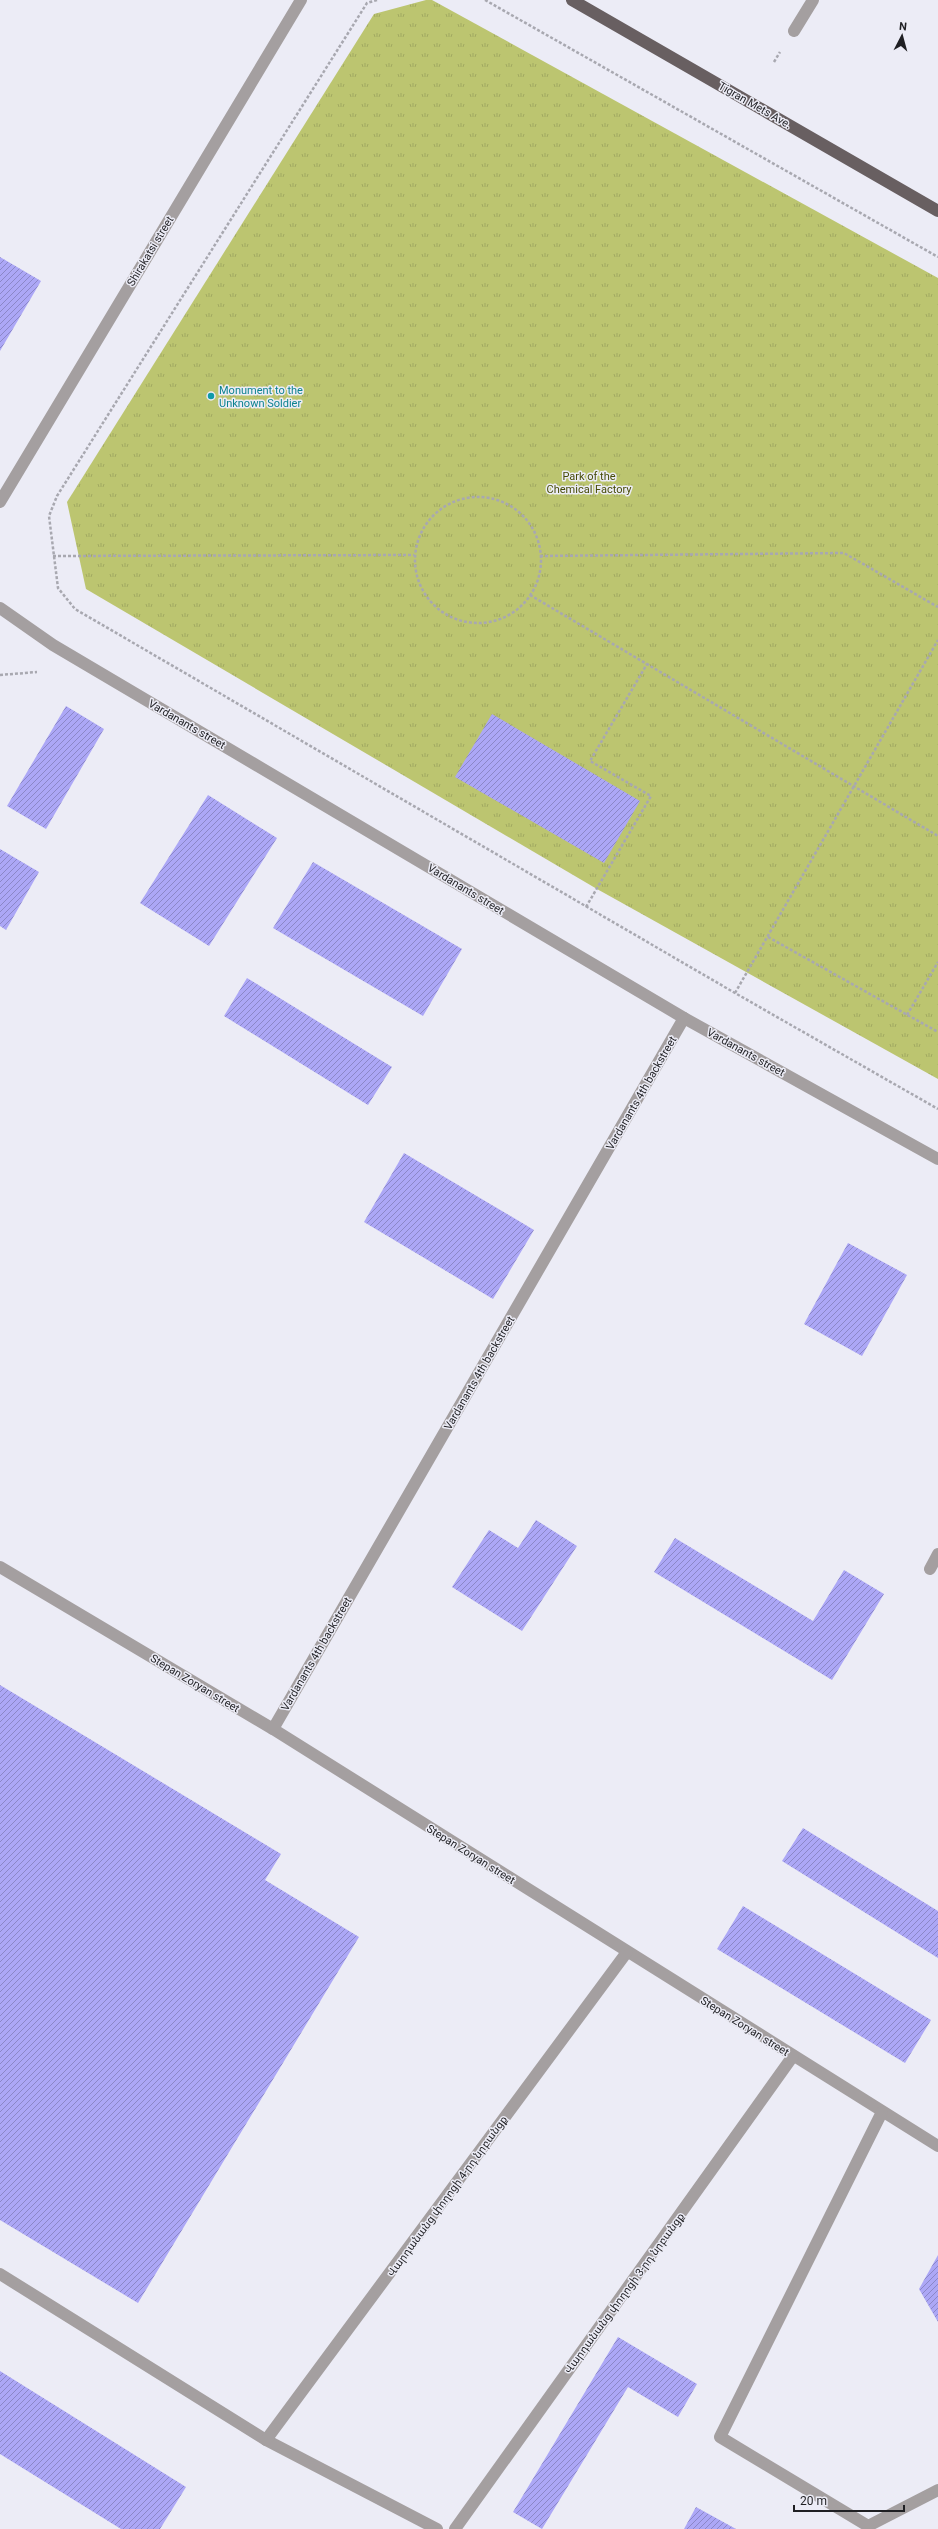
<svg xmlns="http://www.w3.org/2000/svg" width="938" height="2529" font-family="Roboto,'Noto Sans Armenian',sans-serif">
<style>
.grass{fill:url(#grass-tufts)}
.building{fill:url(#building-hatch)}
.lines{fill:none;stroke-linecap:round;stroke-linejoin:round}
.path{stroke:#a8a8b0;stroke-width:2.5;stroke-dasharray:3 2;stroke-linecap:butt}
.minor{stroke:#a49fa0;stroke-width:12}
.major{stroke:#685f61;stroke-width:12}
.culture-dot{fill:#0f9aa8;stroke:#ececf6;stroke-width:1.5}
.labels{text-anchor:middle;stroke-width:3;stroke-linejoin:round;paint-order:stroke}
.street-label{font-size:11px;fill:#1f1f23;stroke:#ececf6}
.culture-label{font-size:11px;fill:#0d838f;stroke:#ececf6;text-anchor:start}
.park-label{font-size:11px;fill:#474c08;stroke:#ececf6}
</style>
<defs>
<pattern id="grass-tufts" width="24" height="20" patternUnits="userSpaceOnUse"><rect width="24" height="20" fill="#bcc570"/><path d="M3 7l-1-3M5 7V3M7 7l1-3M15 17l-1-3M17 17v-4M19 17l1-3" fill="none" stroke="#a1a961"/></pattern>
<pattern id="building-hatch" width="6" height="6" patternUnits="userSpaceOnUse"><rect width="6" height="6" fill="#aca7f6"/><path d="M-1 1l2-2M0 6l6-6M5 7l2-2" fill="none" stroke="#8b87c7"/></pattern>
</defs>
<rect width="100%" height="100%" fill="#ececf6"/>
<path class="grass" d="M426,0H432L938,278V1079L597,889L86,589L67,502L374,14Z"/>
<g class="building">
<path d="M0,257L41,281L0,351Z"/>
<path d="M66,706L104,729L46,829L7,806Z"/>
<path d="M492,714L640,801L604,863L455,777Z"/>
<path d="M208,795L277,838L209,946L140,903Z"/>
<path d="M0,849L39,872L6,930L0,926Z"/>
<path d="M313,862L462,949L423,1016L273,928Z"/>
<path d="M247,978L392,1067L368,1105L224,1016Z"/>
<path d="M404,1153L534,1230L493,1299L364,1222Z"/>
<path d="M848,1243L907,1275L862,1356L804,1324Z"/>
<path d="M536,1520L577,1546L522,1631L452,1587L489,1530L518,1548Z"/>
<path d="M675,1538L813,1621L844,1570L884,1594L832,1680L654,1572Z"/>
<path d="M0,1685L281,1854L265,1880L359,1937L138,2303L0,2220Z"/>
<path d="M803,1828L938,1911V1958L782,1861Z"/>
<path d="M743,1906L931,2020L905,2063L717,1949Z"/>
<path d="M938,2255V2322L919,2289Z"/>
<path d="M618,2337L697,2384L678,2417L628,2387L542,2529L513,2512Z"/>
<path d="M0,2371L186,2487L160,2529H121L0,2454Z"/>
<path d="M696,2507L736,2529H684Z"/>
</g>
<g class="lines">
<g class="path">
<path d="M377,0L367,3L57,496L49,516L58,588L75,609L735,993L938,1109"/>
<path d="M485,0L938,257"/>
<path d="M774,62L780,52"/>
<circle cx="478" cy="560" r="63"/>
<path d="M53,556L414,555"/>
<path d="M540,556L844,553L938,607"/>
<path d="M530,595L938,836"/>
<path d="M0,675L37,672"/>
<path d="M586,907L651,796L590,761L647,664"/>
<path d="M768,937L938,1032"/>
<path d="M735,993L938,640"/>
<path d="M907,1015L938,962"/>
</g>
<g class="minor">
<path d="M794,31L813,0"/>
<path d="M0,502L301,0"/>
<path d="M0,608L53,645L684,1018L938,1159"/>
<path d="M0,1567L273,1729L938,2146"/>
<path d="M930,1569L938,1554"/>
<path d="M273,1729L684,1018"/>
<path d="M882,2112L720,2437L868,2526L938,2490"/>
<path d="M0,2274L266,2440L437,2529"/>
<path d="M266,2440L627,1952"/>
<path d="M455,2529L793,2056"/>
</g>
<path class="major" d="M572,0L938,211"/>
</g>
<circle class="culture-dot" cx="211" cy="396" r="4"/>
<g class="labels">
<g class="street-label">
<text transform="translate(755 105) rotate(30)" y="4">Tigran Mets Ave.</text>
<text transform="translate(150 251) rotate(-59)" y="4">Shirakatsi street</text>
<text transform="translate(187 724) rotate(30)" y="4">Vardanants street</text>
<text transform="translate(466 889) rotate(31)" y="4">Vardanants street</text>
<text transform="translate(746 1052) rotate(29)" y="4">Vardanants street</text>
<text transform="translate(641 1093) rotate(-60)" y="4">Vardanants 4th backstreet</text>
<text transform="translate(479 1373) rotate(-60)" y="4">Vardanants 4th backstreet</text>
<text transform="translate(316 1654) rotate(-60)" y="4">Vardanants 4th backstreet</text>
<text transform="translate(195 1683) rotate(31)" y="4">Stepan Zoryan street</text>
<text transform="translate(471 1854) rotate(32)" y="4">Stepan Zoryan street</text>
<text transform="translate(745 2026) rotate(32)" y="4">Stepan Zoryan street</text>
<text transform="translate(447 2196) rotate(-54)" y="4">Վարդանանց փողոցի 4-րդ նրբանցք</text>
<text transform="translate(624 2293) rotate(-54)" y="4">Վարդանանց փողոցի 3-րդ նրբանցք</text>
</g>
<g class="culture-label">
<text x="219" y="394">Monument to the<tspan x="219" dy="13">Unknown Soldier</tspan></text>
</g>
<g class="park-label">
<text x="589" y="480">Park of the<tspan x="589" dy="13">Chemical Factory</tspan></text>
</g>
</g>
<g transform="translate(902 36) rotate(6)" stroke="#ececf6" stroke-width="3" paint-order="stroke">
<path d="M0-3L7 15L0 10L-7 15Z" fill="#1f1f23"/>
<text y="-6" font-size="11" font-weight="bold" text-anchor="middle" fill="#1f1f23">N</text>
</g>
<path d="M794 2505v6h110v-6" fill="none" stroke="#1f1f23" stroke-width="2"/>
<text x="800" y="2505" font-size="12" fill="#1f1f23" stroke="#ececf6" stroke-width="3" paint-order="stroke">20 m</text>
</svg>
